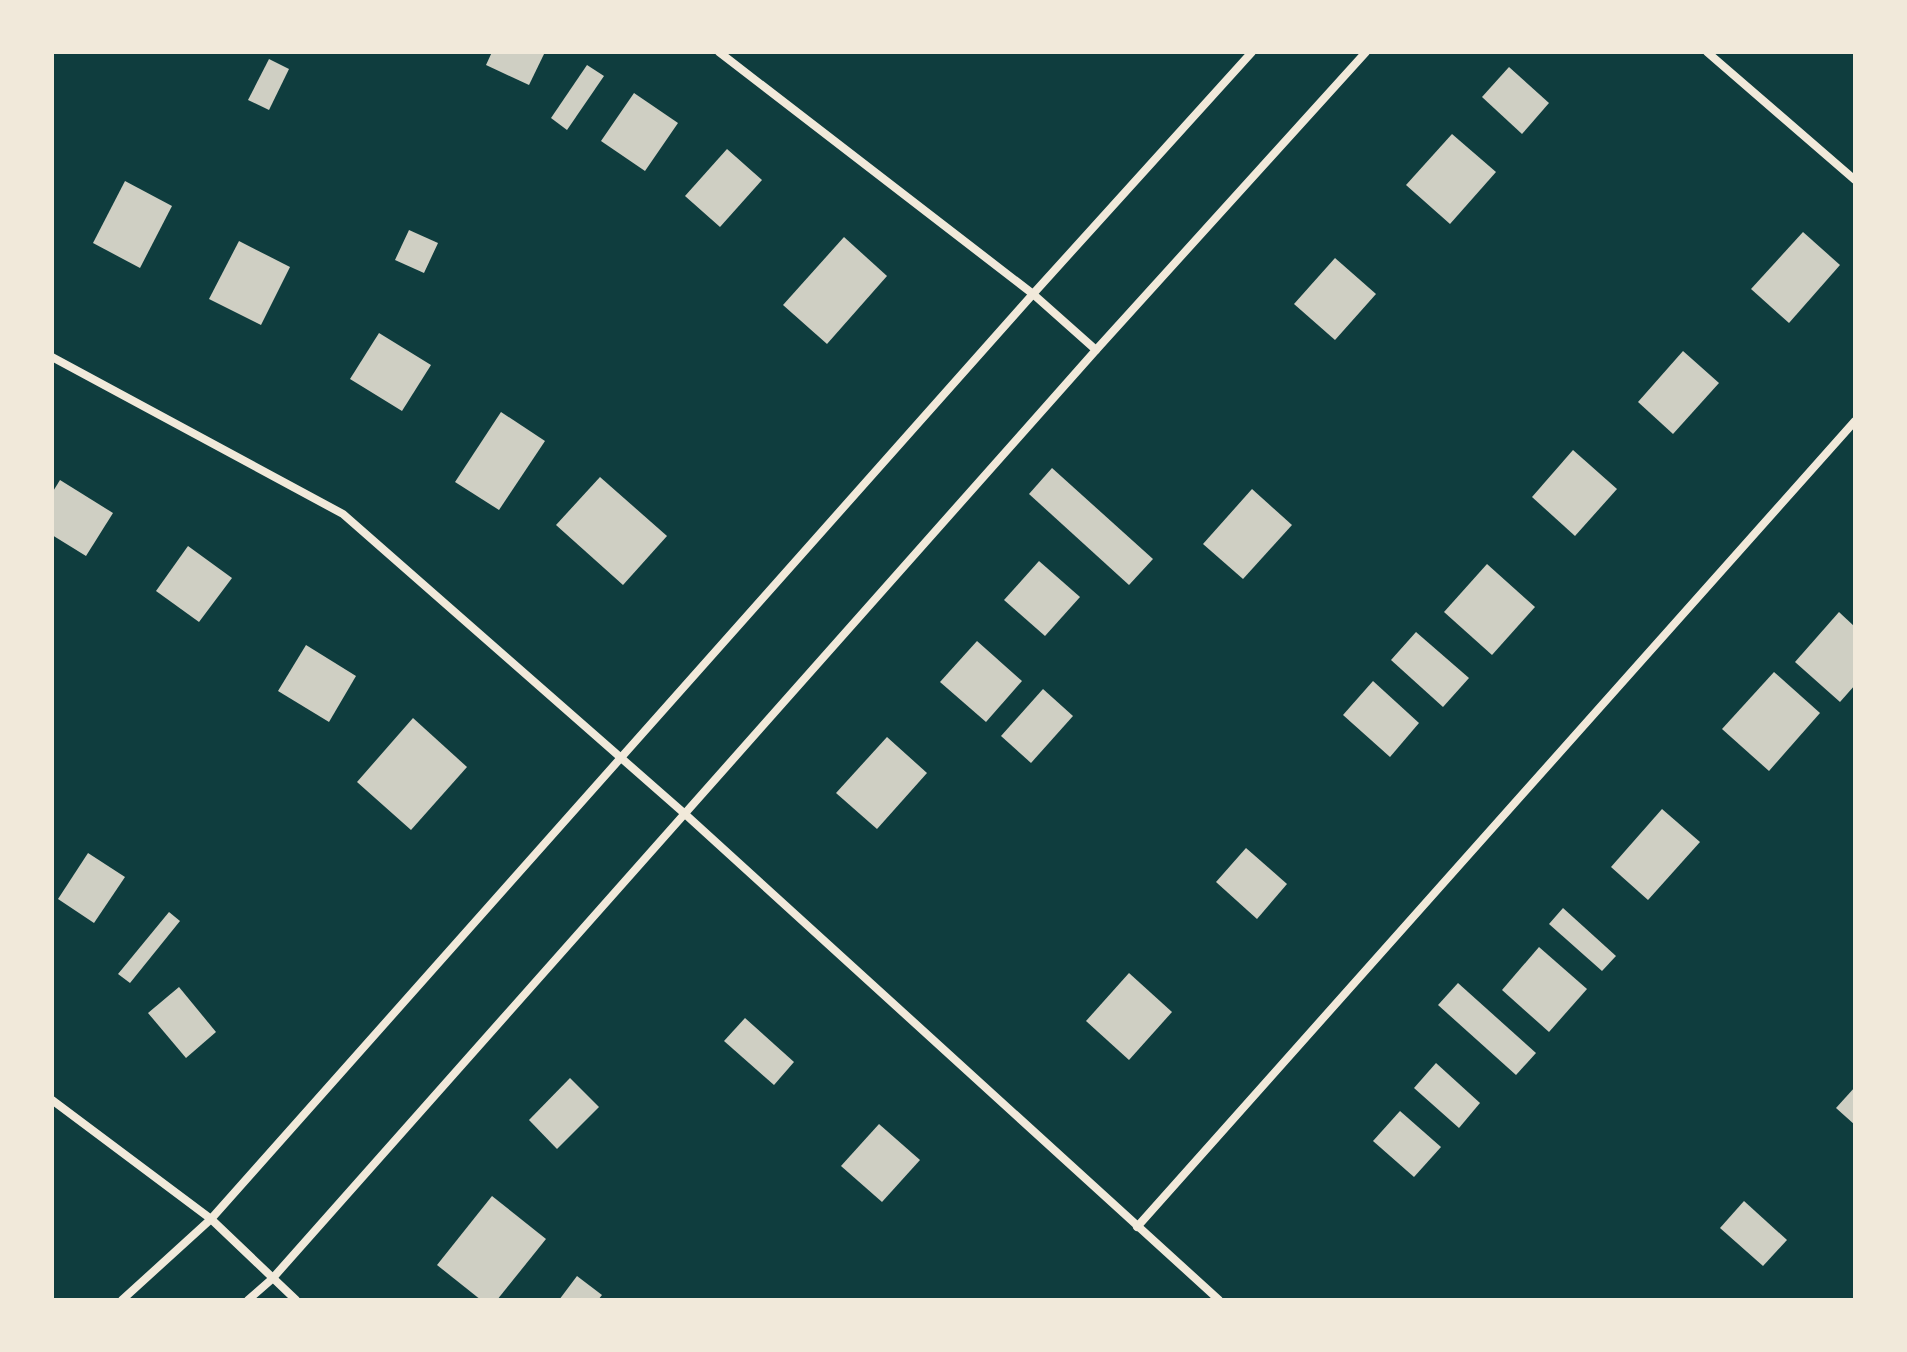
<svg xmlns="http://www.w3.org/2000/svg" width="1907" height="1352" font-family="Roboto,sans-serif">
<style>
.building{fill:#cfcfc3}
.lines{fill:none;stroke-linecap:round;stroke-linejoin:round}
.minor{stroke:#f1e9da;stroke-width:8}
</style>
<rect width="100%" height="100%" fill="#0f3d3e"/>
<g class="building">
<path d="M492,52H545L529,85L486,65Z"/>
<path d="M269,59L289,69L269,110L248,100Z"/>
<path d="M587,65L604,76L567,130L551,118Z"/>
<path d="M1509,67L1549,103L1522,134L1482,97Z"/>
<path d="M634,93L678,123L645,171L601,141Z"/>
<path d="M1452,134L1496,172L1450,224L1406,185Z"/>
<path d="M727,149L762,180L720,227L685,196Z"/>
<path d="M125,181L172,206L140,268L93,243Z"/>
<path d="M409,230L438,243L424,273L395,260Z"/>
<path d="M1803,232L1840,265L1789,323L1751,289Z"/>
<path d="M844,237L887,276L827,344L783,305Z"/>
<path d="M239,241L290,267L261,325L209,299Z"/>
<path d="M1335,258L1376,294L1335,340L1294,304Z"/>
<path d="M379,333L431,365L402,411L350,379Z"/>
<path d="M1683,351L1719,383L1673,434L1638,402Z"/>
<path d="M501,412L545,441L499,510L455,482Z"/>
<path d="M1573,450L1617,489L1575,536L1532,497Z"/>
<path d="M1052,468L1153,559L1129,585L1029,494Z"/>
<path d="M600,477L667,536L623,585L556,525Z"/>
<path d="M60,480L113,513L86,556L52,535V493Z"/>
<path d="M1252,489L1292,525L1243,579L1203,544Z"/>
<path d="M188,546L232,578L199,622L156,591Z"/>
<path d="M1039,561L1080,597L1045,636L1004,600Z"/>
<path d="M1487,564L1535,607L1492,655L1444,612Z"/>
<path d="M1839,612L1855,627V685L1840,702L1795,662Z"/>
<path d="M1416,632L1469,678L1443,707L1391,660Z"/>
<path d="M977,641L1022,681L986,722L940,682Z"/>
<path d="M306,645L356,676L329,722L278,691Z"/>
<path d="M1774,672L1820,713L1769,771L1722,729Z"/>
<path d="M1373,681L1419,723L1390,757L1343,715Z"/>
<path d="M1043,689L1073,716L1031,763L1001,736Z"/>
<path d="M413,718L467,767L411,830L357,782Z"/>
<path d="M887,737L927,773L877,829L836,793Z"/>
<path d="M1662,809L1700,842L1648,900L1611,867Z"/>
<path d="M1246,848L1287,884L1257,919L1216,882Z"/>
<path d="M88,853L125,877L94,923L58,899Z"/>
<path d="M1563,908L1616,956L1602,971L1549,924Z"/>
<path d="M169,912L180,921L130,983L118,974Z"/>
<path d="M1539,947L1587,989L1549,1032L1502,990Z"/>
<path d="M1129,973L1172,1012L1129,1060L1086,1021Z"/>
<path d="M1458,983L1536,1053L1516,1075L1438,1005Z"/>
<path d="M179,987L216,1032L186,1058L148,1013Z"/>
<path d="M745,1018L794,1062L774,1085L724,1041Z"/>
<path d="M1436,1063L1480,1103L1459,1128L1414,1088Z"/>
<path d="M570,1078L599,1107L557,1149L529,1120Z"/>
<path d="M1855,1087V1125L1836,1108Z"/>
<path d="M1400,1111L1441,1147L1414,1177L1373,1141Z"/>
<path d="M879,1124L920,1160L882,1202L841,1166Z"/>
<path d="M492,1196L546,1239L497,1300H481L437,1265Z"/>
<path d="M1744,1201L1787,1240L1763,1266L1720,1228Z"/>
<path d="M577,1276L602,1295L598,1300H559Z"/>
</g>
<g class="lines">
<g class="minor">
<path d="M719,52L1033,294L1096,350"/>
<path d="M1707,52L1855,180"/>
<path d="M52,357L343,514L685,814L1219,1300"/>
<path d="M52,1100L211,1219L296,1300"/>
<path d="M1137,1227L1855,421"/>
<path d="M122,1300L211,1219L1033,294L1252,52"/>
<path d="M248,1300L272,1279L1096,350L1366,52"/>
</g>
</g>
<rect width="1907" height="1352" fill="none" stroke="#f1e9da" stroke-width="108"/>
</svg>
